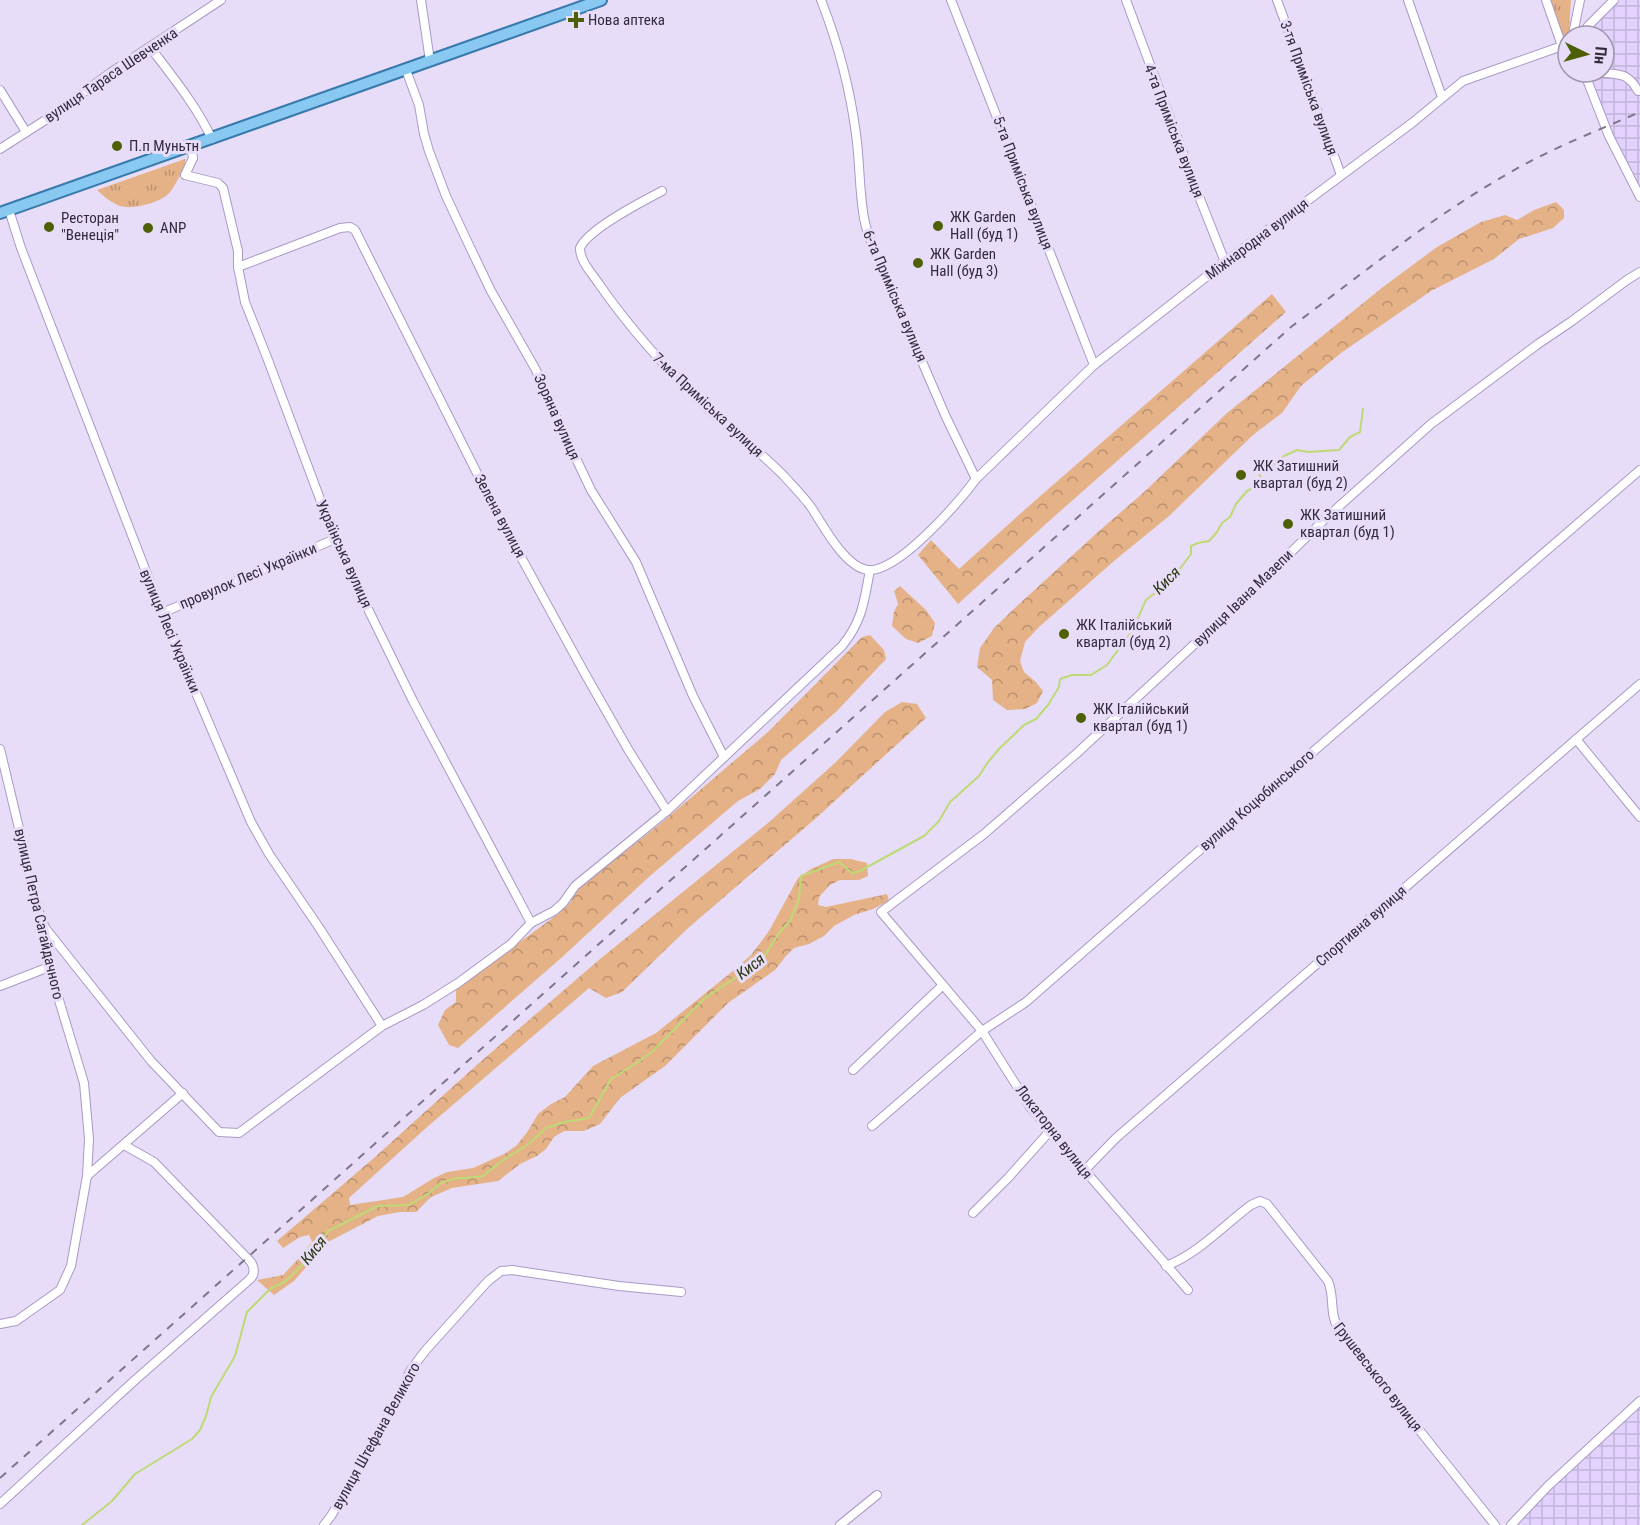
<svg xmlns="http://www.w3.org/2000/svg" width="1640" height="1525" font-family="'Roboto Condensed',sans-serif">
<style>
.industrial{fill:url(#industrial-grid)}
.grass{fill:url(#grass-tufts)}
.forest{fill:url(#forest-crowns)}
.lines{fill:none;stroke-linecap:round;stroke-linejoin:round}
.stream{stroke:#bed976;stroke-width:2}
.minor-casing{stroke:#a999c5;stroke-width:10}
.major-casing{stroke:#387aac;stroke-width:14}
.minor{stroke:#fff;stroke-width:8}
.major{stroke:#89c8f1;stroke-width:10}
.rail{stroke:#7d758b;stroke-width:2;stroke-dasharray:8 8;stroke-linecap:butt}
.poi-dot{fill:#4e6006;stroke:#e7ddf9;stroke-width:2}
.labels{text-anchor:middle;stroke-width:6;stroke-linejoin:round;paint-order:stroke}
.poi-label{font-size:15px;fill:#322b3d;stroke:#e7ddf9;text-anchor:start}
.street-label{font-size:15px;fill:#322b3d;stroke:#e7ddf9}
.water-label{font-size:16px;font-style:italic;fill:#2d370e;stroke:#e7ddf9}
</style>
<defs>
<pattern id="industrial-grid" width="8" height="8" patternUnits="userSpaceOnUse" patternTransform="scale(1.5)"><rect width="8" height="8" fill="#e2d2fd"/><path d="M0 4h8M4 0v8" fill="none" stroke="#c2b4da"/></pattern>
<pattern id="grass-tufts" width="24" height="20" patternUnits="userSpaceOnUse" patternTransform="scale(1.5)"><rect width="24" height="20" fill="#e5b287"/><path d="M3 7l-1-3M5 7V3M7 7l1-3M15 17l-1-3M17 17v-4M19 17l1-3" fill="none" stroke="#ba9170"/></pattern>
<pattern id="forest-crowns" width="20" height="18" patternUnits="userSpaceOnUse" patternTransform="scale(1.5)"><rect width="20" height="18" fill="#e5b287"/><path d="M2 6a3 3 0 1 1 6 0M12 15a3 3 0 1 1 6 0" fill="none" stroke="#ba9170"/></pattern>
</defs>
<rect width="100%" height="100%" fill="#e7ddf9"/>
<g class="industrial">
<path d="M1614,0H1640V190L1609,128L1585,72H1604V36H1582Z"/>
<path d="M1640,1404V1525H1517L1519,1521Z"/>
</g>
<g class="grass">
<path d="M1550,0H1571L1568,43H1565Z"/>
<path d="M185,159C186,167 181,174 177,181C174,186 171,192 166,196C157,203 131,210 120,206C112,203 103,196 97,190Z"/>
</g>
<g class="forest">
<path d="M1556,202L1564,210V218L1553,228L1519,239L1494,259L1431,291L1341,353L1301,386L1282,413L1253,435L1169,516L1114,561L1039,627L1025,642L1020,661L1024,672L1036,682L1043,691L1037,703L1025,709L1007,710L993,700L992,680L977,667L980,648L994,628L1018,605L1099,531L1143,493L1227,413L1383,287L1437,247L1481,222L1505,215L1517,220L1534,210Z"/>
<path d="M1272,294L1286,312L1048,522L958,604L918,555L931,540L959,569L1030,505Z"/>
<path d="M900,586L926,610L935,623L932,636L918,643L906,639L892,626L894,612L898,604L894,591Z"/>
<path d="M870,635L884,650L886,659L837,711L781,760L775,774L760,789L738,801L650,876L560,959L458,1048L449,1045L438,1025L445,1010L456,1002V989L558,914L569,904L580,887L660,824L768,732L862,637Z"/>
<path d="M902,702L917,704L926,718L815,819L687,929L622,992L606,998L589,988L426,1128L349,1198L350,1205L403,1197L434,1178L447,1172L473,1168L506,1153L517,1145L528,1131L538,1114L551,1104L565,1097L593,1066L656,1033L728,975L751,955L769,931L798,878L811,869L833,859H851L867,863L868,876L859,880H840L830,885L819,897L818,905L826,907L887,894L889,901L873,909L854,915L834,926L824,936L809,944L794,948L786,956L775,970L728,1003L665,1066L620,1098L600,1124L584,1131H564L554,1137L546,1149L537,1156L520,1164L498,1181L452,1188L431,1197L416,1212H400L378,1216L328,1242L294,1281L274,1295L257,1280L283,1275L300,1257L312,1242L309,1235L300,1237L283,1248L277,1241L375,1157L479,1063L600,959L768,823L836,762L885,712Z"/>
</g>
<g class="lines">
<path class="stream" d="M82,1525L112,1501L135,1474L192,1439L200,1430L206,1416L211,1397L235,1356L247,1312L270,1289L286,1281L303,1264L319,1247L328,1231L378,1206L409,1205L429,1193L441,1183L457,1178H467L483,1176L502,1161L530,1143L546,1128L565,1122L589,1118L611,1079L635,1064L653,1051L705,998L762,960L779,933L790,921L799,899L801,876L839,862L852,873L860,871L924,836L939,821L950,802L979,776L988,762L1000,748L1024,725L1036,719L1048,705L1059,687L1060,679L1072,675H1091L1107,665L1132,631L1146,600L1165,585L1179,570L1191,554V546L1198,543L1209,541L1217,532L1222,523L1230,517L1236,504L1247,491L1257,486L1262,479L1255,467L1267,470L1284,456L1297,450L1308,452L1339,450L1350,437L1360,432L1363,409"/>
<g class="minor-casing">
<g id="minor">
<path d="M421,0L430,61"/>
<path d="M821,0C838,43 850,89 856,134C860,162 859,190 864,218C866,230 871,241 875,253L946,417L976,479"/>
<path d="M951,0L1094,365"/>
<path d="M1126,0L1202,204L1225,262"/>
<path d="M1277,0L1341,175"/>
<path d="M1408,0L1442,97"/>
<path d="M1546,0L1562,46"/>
<path d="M1575,36L1574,29L1580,0"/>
<path d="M1581,36L1588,26L1614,0"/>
<path d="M150,47C172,76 196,105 212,139"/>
<path d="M406,70L419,105L424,134L429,151L446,196L468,243L491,291L536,370L551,406L591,490L636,562L693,696L724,757"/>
<path d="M1584,72L1609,136L1640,197"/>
<path d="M1597,72C1618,75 1627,71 1638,91H1640"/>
<path d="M0,90L26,132"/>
<path d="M191,146L193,158L185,175L218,183L223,188L238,251V267"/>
<path d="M0,149L47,119L110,73L221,0"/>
<path d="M662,191C643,201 588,229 580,248C580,262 592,273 599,284C631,330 668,371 709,410C733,432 761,452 784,476C793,486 803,496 811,507C823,525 844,566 867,570C897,574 959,502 976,479L1094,365L1225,262L1412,123L1463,81L1562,46H1568"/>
<path d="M9,210L21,248L162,613L251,822L269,854L320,929L382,1026"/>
<path d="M162,613L335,539"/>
<path d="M1576,739L1640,817"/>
<path d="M0,749L41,920L49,967L84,1083L89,1139L87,1176L71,1266L60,1290L16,1321L0,1324"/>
<path d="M41,920L46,929L151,1061L219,1132L239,1133L382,1026L423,1005L458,983L511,944L531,923L554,911L563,903L575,886L667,811L842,646C863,620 864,601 870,570"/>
<path d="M531,923L413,701L344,560L335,539L268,360L245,302L238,267L340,228L350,227L355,230L499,517L584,672L629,751L667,811"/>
<path d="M0,986L49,967"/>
<path d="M853,1070L943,985"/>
<path d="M872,1126L982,1031L1026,1002L1257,800L1640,470"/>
<path d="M1084,1171L1116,1138L1640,684"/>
<path d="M87,1176L183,1093"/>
<path d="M973,1213L1008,1178L1050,1131"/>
<path d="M1166,1266C1198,1254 1224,1225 1251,1205L1260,1201L1267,1204L1328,1281C1335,1297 1329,1313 1338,1328L1495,1525"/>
<path d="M1188,1290L1030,1107L982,1031L881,912L984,834L1076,754L1240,602L1326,518L1431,424L1538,344L1572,321L1627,280L1640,272"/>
<path d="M0,1504L134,1381L249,1280C255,1275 255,1269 251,1262L154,1162L124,1145"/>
<path d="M324,1525L331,1516L355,1475L400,1394L410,1371L425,1351L488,1281L501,1271L512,1270L619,1286L681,1292"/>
<path d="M840,1525L877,1495"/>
<path d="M1511,1525L1548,1486L1640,1401"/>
</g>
</g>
<g class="major-casing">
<path id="major" d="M0,213L601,0"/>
</g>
<use href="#minor" class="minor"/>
<use href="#major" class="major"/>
<path class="rail" d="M0,1478L1291,327C1363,273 1433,216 1511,172C1552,148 1597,131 1640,112"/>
</g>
<g class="poi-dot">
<path d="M573 11h6v6h6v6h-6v6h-6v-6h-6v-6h6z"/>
<circle cx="117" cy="146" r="6"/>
<circle cx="938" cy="226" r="6"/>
<circle cx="49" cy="227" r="6"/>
<circle cx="148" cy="228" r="6"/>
<circle cx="918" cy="263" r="6"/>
<circle cx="1241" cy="475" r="6"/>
<circle cx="1288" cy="524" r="6"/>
<circle cx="1064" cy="634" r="6"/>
<circle cx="1081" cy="718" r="6"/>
</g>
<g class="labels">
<g class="poi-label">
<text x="588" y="25">Нова аптека</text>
<text x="129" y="151">П.п Муньтн</text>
<text x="950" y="222">ЖК Garden<tspan x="950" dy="17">Hall (буд 1)</tspan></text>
<text x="61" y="223">Ресторан<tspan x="61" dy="17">"Венеція"</tspan></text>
<text x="160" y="233">ANP</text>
<text x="930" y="259">ЖК Garden<tspan x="930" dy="17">Hall (буд 3)</tspan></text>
<text x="1253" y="471">ЖК Затишний<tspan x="1253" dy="17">квартал (буд 2)</tspan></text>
<text x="1300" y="520">ЖК Затишний<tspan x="1300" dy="17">квартал (буд 1)</tspan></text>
<text x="1076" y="630">ЖК Італійський<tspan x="1076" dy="17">квартал (буд 2)</tspan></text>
<text x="1093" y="714">ЖК Італійський<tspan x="1093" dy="17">квартал (буд 1)</tspan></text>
</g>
<g class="street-label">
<text transform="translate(111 75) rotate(-34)" y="5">вулиця Тараса Шевченка</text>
<text transform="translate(1309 88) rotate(70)" y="5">3-тя Приміська вулиця</text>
<text transform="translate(1174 131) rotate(69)" y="5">4-та Приміська вулиця</text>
<text transform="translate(1023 183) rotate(69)" y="5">5-та Приміська вулиця</text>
<text transform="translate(1257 239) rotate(-37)" y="5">Міжнародна вулиця</text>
<text transform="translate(895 296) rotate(67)" y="5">6-та Приміська вулиця</text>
<text transform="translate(708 405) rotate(43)" y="5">7-ма Приміська вулиця</text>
<text transform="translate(557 417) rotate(66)" y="5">Зоряна вулиця</text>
<text transform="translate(500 516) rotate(62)" y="5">Зелена вулиця</text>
<text transform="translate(344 554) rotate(66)" y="5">Українська вулиця</text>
<text transform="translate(248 576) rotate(-23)" y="5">провулок Лесі Українки</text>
<text transform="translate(1243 598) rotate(-44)" y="5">вулиця Івана Мазепи</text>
<text transform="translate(170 631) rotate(67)" y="5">вулиця Лесі Українки</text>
<text transform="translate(1257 800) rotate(-41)" y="5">вулиця Коцюбинського</text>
<text transform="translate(39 914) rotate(77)" y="5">вулиця Петра Сагайдачного</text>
<text transform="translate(1361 926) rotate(-41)" y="5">Спортивна вулиця</text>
<text transform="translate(1054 1132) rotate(52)" y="5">Локаторна вулиця</text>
<text transform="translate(1378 1377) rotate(52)" y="5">Грушевського вулиця</text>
<text transform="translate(376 1436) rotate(-61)" y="5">вулиця Штефана Великого</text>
</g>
<g class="water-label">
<text transform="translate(1166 580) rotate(-45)" y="6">Кися</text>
<text transform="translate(750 966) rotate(-38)" y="6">Кися</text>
<text transform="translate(313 1250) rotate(-51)" y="6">Кися</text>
</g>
</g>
<g transform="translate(1586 54) rotate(95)"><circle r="28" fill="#e7ddf9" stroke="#9f96ae" stroke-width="1.5"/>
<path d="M0-4.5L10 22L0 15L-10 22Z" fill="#4e6006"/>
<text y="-9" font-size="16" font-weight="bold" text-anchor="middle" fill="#322b3d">Пн</text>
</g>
</svg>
